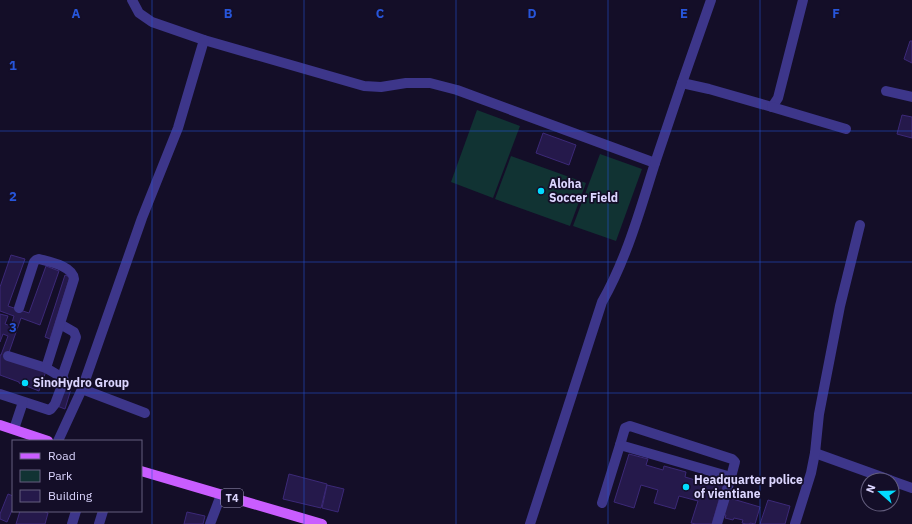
<svg xmlns="http://www.w3.org/2000/svg" width="912" height="524" font-family="'IBM Plex Sans',sans-serif">
<style>
.green{fill:#133}
.building{fill:#25194b;stroke:#3c2978}
.lines{fill:none;stroke-linecap:round;stroke-linejoin:round}
.minor{stroke:#3d368a;stroke-width:10}
.major{stroke:#c95dff;stroke-width:10}
.grid{fill:none;stroke:#2755da;stroke-width:1;stroke-opacity:0.55}
.poi-dot{fill:#02dcff;stroke:#140e28;stroke-width:1.5}
.labels{text-anchor:middle;stroke-width:3.5;stroke-linejoin:round;paint-order:stroke}
.shield{fill:#140e28;stroke:#a09abe;stroke-width:1}
.shield-label{font-size:11px;font-weight:bold;fill:#dcd6ff}
.poi-label{font-size:12px;font-weight:bold;fill:#dcd6ff;stroke:#140e28;text-anchor:start}
.grid-label{font-size:13px;text-anchor:middle;font-weight:bold;fill:#2755da;stroke:#140e28;stroke-width:3.5;stroke-linejoin:round;paint-order:stroke}
</style>
<rect width="100%" height="100%" fill="#140e28"/>
<g class="green">
<path d="M477,110L520,126L493,198L451,182Z"/>
<path d="M600,154L642,169L616,241L573,226Z"/>
<path d="M511,156L586,183L570,226L495,199Z"/>
</g>
<g class="building">
<path d="M910,41H912V63L904,59Z"/>
<path d="M902,115L912,117V138L897,134Z"/>
<path d="M543,133L576,145L569,165L536,153Z"/>
<path d="M11,255L25,259L8,306L29,313L46,266L59,271L40,325L21,318L7,358L46,371L39,391L19,383V382L0,375V355H1L8,336L3,334L0,342V314L8,316L5,324L11,326L14,316L0,311V287Z"/>
<path d="M65,275L70,277L50,339L45,337Z"/>
<path d="M63,386L71,389L65,409L57,406Z"/>
<path d="M629,454L648,459L646,465L663,470L664,466L686,472L685,477L702,482L703,477L724,483L712,524H696L691,523L698,501L679,496L675,509L654,503L658,490L641,485L634,508L614,502Z"/>
<path d="M289,474L327,484L321,508L283,499Z"/>
<path d="M327,485L344,489L338,512L322,508Z"/>
<path d="M8,494L13,496V508L7,522L0,519V514Z"/>
<path d="M726,497L760,507L755,524L750,523V524H746L742,523L743,520L734,518L733,520L725,518L726,515L721,514Z"/>
<path d="M768,500L790,506L785,524H760Z"/>
<path d="M20,511H43L48,513L45,524H16Z"/>
<path d="M187,512L205,516L203,524H184Z"/>
</g>
<g class="lines">
<g class="minor">
<path d="M132,0L139,13L152,22L204,40L364,86L381,87L406,83H430L457,90L655,163C640,210 627,258 602,302L530,524"/>
<path d="M682,83L709,89L772,107L778,98L803,0"/>
<path d="M886,91L912,97"/>
<path d="M772,107L846,129"/>
<path d="M655,163L682,83L711,0"/>
<path d="M60,324L74,332L76,337L62,377"/>
<path d="M8,356L46,368"/>
<path d="M82,389L145,413"/>
<path d="M0,394L49,410L51,409L55,404L64,380L63,378L46,368L74,279C73,266 50,262 39,259L36,260L34,262L19,308"/>
<path d="M14,429L23,402"/>
<path d="M58,441L82,389L142,218L178,128L204,40"/>
<path d="M620,445L625,428L630,426L732,459L735,462L731,477"/>
<path d="M815,453L890,480"/>
<path d="M892,481L912,488"/>
<path d="M602,503L620,445L731,477L717,524"/>
<path d="M72,524L76,511"/>
<path d="M99,524L103,511"/>
<path d="M210,524L221,495"/>
<path d="M795,524L811,473L815,453L819,414L840,306L860,225"/>
</g>
<g class="major">
<path d="M0,425L48,441"/>
<path d="M141,471L322,524"/>
</g>
</g>
<path class="grid" d="M152,0V524M304,0V524M456,0V524M608,0V524M760,0V524M0,131H912M0,262H912M0,393H912"/>
<g class="poi-dot">
<circle cx="541" cy="191" r="4"/>
<circle cx="25" cy="383" r="4"/>
<circle cx="686" cy="487" r="4"/>
</g>
<g class="labels">
<rect class="shield" x="221" y="489" width="22" height="18" rx="3"/>
<g class="shield-label">
<text x="232" y="502">T4</text>
</g>
<g class="poi-label">
<text x="549" y="188">Aloha<tspan x="549" dy="14">Soccer Field</tspan></text>
<text x="33" y="387">SinoHydro Group</text>
<text x="694" y="484">Headquarter police<tspan x="694" dy="14">of vientiane</tspan></text>
</g>
</g>
<g class="grid-label">
<text x="76" y="18">A</text>
<text x="228" y="18">B</text>
<text x="380" y="18">C</text>
<text x="532" y="18">D</text>
<text x="684" y="18">E</text>
<text x="836" y="18">F</text>
<text x="13" y="70">1</text>
<text x="13" y="201">2</text>
<text x="13" y="332">3</text>
</g>
<rect x="12" y="440" width="130" height="72" fill="#140e28" stroke="#645e7e"/>
<rect x="20" y="453" width="20" height="6" fill="#c95dff" stroke="#645e7e"/>
<text x="48" y="460" font-size="12" fill="#dcd6ff">Road</text>
<rect x="20" y="470" width="20" height="12" fill="#113333" stroke="#645e7e"/>
<text x="48" y="480" font-size="12" fill="#dcd6ff">Park</text>
<rect x="20" y="490" width="20" height="12" fill="#25194b" stroke="#645e7e"/>
<text x="48" y="500" font-size="12" fill="#dcd6ff">Building</text>
<g transform="translate(880 492) rotate(290)"><circle r="19" fill="#140e28" stroke="#645e7e"/>
<path d="M0-3L7 15L0 10L-7 15Z" fill="#02dcff"/>
<text y="-6" font-size="11" font-weight="bold" text-anchor="middle" fill="#dcd6ff">N</text>
</g>
</svg>
